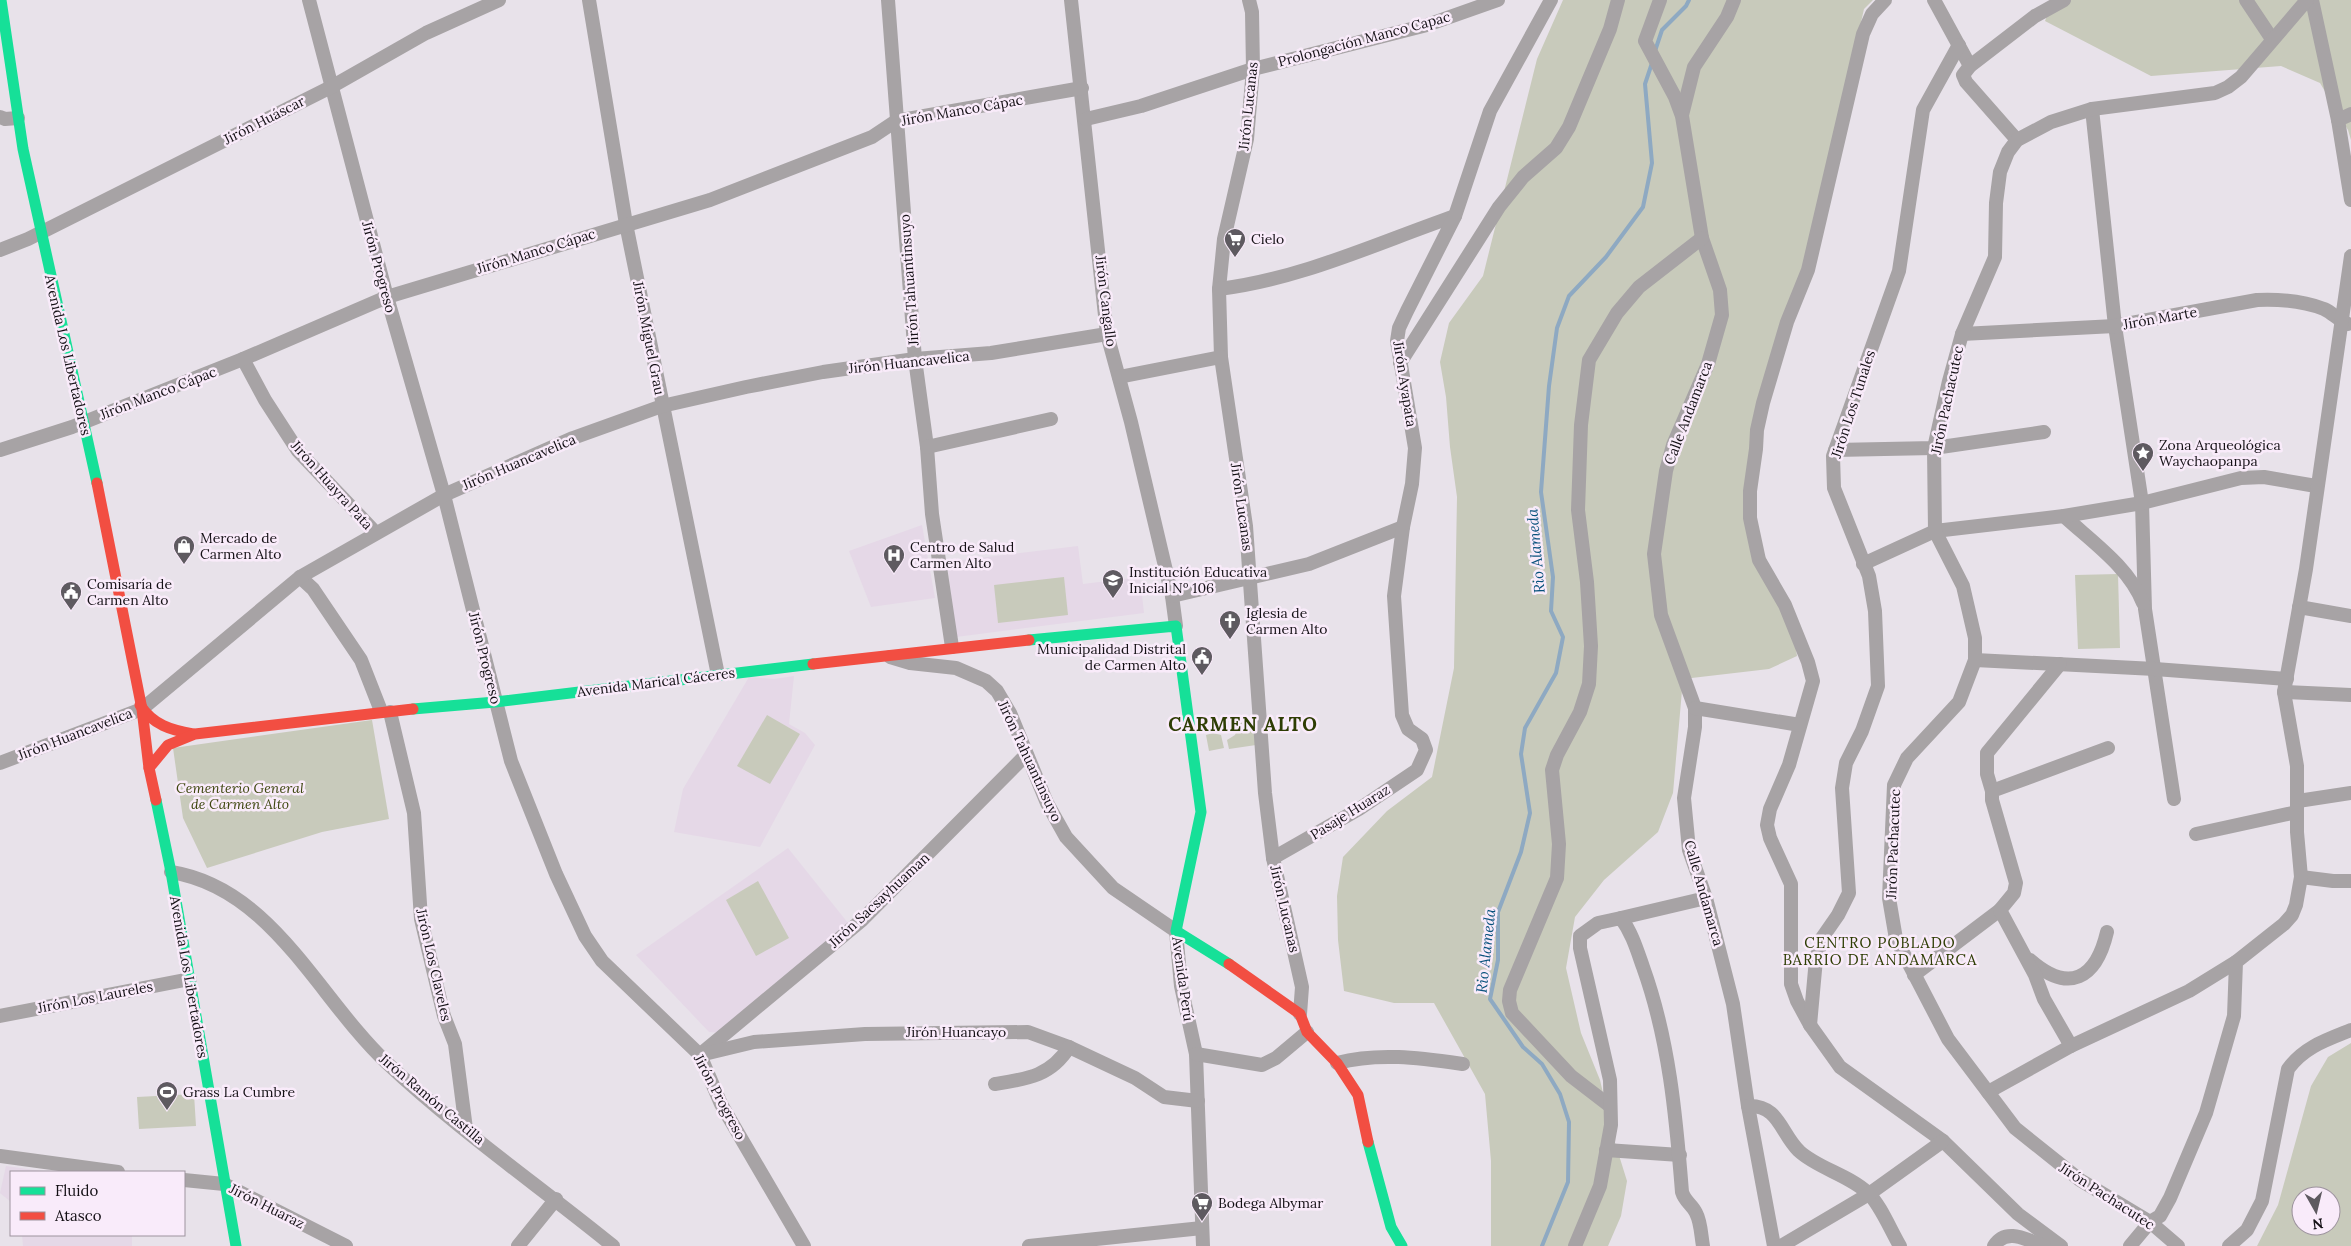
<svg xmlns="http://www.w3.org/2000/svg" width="2351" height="1246" font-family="Lora,serif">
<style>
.built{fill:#e5d8e7}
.green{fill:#c8cabb;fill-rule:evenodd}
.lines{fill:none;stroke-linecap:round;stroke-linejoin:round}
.stream{stroke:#8ea9c2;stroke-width:4}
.street{stroke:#a7a3a5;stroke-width:14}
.fast{stroke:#16e098;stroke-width:11}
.jam{stroke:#f24e42;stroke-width:11}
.labels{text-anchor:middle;stroke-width:5;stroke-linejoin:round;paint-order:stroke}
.street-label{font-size:14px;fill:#141015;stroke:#f9ebfa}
.poi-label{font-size:14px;fill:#141015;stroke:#f9ebfa;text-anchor:start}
.park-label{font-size:14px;font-style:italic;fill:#3d460e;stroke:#f9ebfa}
.water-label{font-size:15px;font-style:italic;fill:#07517c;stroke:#f9ebfa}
.neighbourhood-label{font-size:15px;letter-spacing:1px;fill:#2e3d04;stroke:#f9ebfa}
.district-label{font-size:19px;font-weight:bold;letter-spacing:1px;fill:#2e3d04;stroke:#f9ebfa}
</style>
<rect width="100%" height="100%" fill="#e8e2ea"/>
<g class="built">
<path d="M922,525L935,598L871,607L849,551Z"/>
<path d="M1078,546L1083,584L1140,577L1144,613L956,637L947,562Z"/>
<path d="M794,676L789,724L805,733L815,745L760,847L674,832L683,789L749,677L774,679Z"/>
<path d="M788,848L848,923L722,1033L709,1032L636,955Z"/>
<path d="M6,1166L35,1170L51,1172H11V1202L0,1193Z"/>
<path d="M22,1235H132V1246H23Z"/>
</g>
<g class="green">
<path d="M1563,0H1873L1864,9L1809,250L1760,397L1747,513L1792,621L1797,656L1769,669L1683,679L1673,793L1658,832L1604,880L1575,917L1566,968L1581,1033L1600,1080L1613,1136L1627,1181L1621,1216L1608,1246H1491V1161L1485,1094L1434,1003H1394L1344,991L1338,940L1337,896L1343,857L1387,811L1432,777L1454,668L1457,497L1450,447L1446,397L1440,362L1449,323L1483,276L1537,59Z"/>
<path d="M2053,0H2351V140L2348,130L2320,83L2281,66L2151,76L2045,21Z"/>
<path d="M2118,574L2120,648L2078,649L2075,575Z"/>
<path d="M1064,577L1068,615L998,623L994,585Z"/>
<path d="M767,715L800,734L770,784L737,766Z"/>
<path d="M1251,719L1256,745L1229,749L1227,740L1235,735L1241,720Z"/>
<path d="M372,720L389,819L322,832L207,868L183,818L173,748Z"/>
<path d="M1213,733L1221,735L1224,748L1209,751L1206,735Z"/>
<path d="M758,881L789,938L756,956L726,900Z"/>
<path d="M2351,1043V1246H2257L2278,1205L2311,1086L2328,1057ZM2301,1196H2331V1226H2301Z"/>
<path d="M194,1094L196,1126L139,1129L137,1097Z"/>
</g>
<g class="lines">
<g class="stream">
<path d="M1655,51L1662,30L1686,6L1689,0"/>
<path d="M1542,1246L1568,1182L1569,1122L1560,1094L1542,1064L1523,1047L1490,999L1498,960V912L1521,852L1530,813L1521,754L1525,728L1556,673L1563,637L1551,611L1553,577L1541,492L1549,386L1557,328L1569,296L1606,257L1643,207L1652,163L1645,84L1652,63"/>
</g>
<g class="street">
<path d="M309,0L387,297L444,495L511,761L556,874L585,936L602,961L700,1055L721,1104L804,1246"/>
<path d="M589,0L626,224L718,675"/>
<path d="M888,0L915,359L927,447L932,514L952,647"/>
<path d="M1071,0L1107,334L1131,422L1172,596L1176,626"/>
<path d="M1249,0L1252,12L1253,69L1247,139L1224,239L1219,289L1221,357L1246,526L1265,793L1273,858L1302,987L1300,1014"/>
<path d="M1660,0L1645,41L1675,97L1682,116L1702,238L1720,290L1722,315L1708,364L1673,445L1666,471L1654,554L1661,615L1695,708V727L1684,798L1689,850L1706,898L1733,1004L1748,1106L1774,1246"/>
<path d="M1885,0L1872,14L1863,34L1808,270L1787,322L1763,403L1757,430L1756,449L1750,491V518L1759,560L1785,605L1808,662L1813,681L1789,765L1770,809L1767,825L1770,838L1791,884V984L1797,1001L1810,1025L1840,1067L1943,1141L2018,1214L2061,1246"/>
<path d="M1934,0L1970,66"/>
<path d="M2246,0L2272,39"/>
<path d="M2312,0L2338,120L2351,200"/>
<path d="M2092,109L2115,326L2142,503L2145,609L2174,799"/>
<path d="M1682,115L1694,67L1727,17L1734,0"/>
<path d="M0,117L5,119L18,118"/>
<path d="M1086,119L1141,106L1253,69L1427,25L1498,0"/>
<path d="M2338,120L2351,114"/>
<path d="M2017,140L1966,82L1963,75L1970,66L2035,16L2064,0"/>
<path d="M0,250L28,239L331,87L426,33L499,0"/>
<path d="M1219,289C1301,279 1377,243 1455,216"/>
<path d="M1962,334L2115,326L2257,300C2280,299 2303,301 2324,309C2333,313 2339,321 2348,324"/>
<path d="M243,359L265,400L298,451L376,533"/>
<path d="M1400,363L1499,207L1523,177L1556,148L1569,127L1610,29L1618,0"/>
<path d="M1119,377L1221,357"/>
<path d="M927,447L1051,419"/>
<path d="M0,450L72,427L243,359L387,297L710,200L872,137L896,121L1082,88"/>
<path d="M1835,450L1934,448L2044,432"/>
<path d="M2064,516C2091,541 2129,567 2143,603"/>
<path d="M1863,564L1935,531L2064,516L2142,503L2241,478L2264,477L2316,486"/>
<path d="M300,577L313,589L361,660L381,711"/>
<path d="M1172,596L1309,564L1403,527"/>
<path d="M2299,607L2351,616"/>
<path d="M890,657L910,663L956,668L986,681L997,691L1010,713L1047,803L1066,837L1113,888L1176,931L1181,986L1196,1054L1203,1246"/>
<path d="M1975,660L2155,669L2287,679"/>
<path d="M2284,692L2351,695"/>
<path d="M1695,708L1800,725"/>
<path d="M390,712L414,813L421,919L444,1016L455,1044L466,1129"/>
<path d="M0,763L142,709L300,577L444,495L573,438L662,406L746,387L823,372L915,359L991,353L1107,334"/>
<path d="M1992,791L1987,774V753L2060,664"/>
<path d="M2298,801L2351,793"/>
<path d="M2196,834L2297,812"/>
<path d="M1273,858L1359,809L1417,770L1426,750L1422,739L1408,729L1402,715L1394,596L1403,527L1412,484L1415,448L1397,341L1399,328L1407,311L1455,216L1490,111L1551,0"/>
<path d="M171,872C272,888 318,998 387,1063C457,1129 538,1185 613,1246"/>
<path d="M2301,877L2333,881H2351"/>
<path d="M1621,918L1706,898"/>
<path d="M2030,960C2069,994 2096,979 2107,932"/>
<path d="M1914,975L2000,910"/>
<path d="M0,1016L190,979"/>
<path d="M1810,1025L1816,959L1822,938L1838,915L1849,893L1842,788L1846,763L1862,731L1878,686L1875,611L1869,576L1834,488L1833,456L1899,271L1923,110L1959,45"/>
<path d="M2071,1046L2044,999L2035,975L2000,910L2014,893L2016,883L1992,800V791L2108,748"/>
<path d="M702,1053L862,920L1026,755"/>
<path d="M1196,1054L1262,1065L1276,1058L1307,1032"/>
<path d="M700,1055L754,1042L865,1034L1028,1032L1069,1047L1135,1078L1164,1097L1198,1101"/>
<path d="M1337,1063C1379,1052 1420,1058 1463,1064"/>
<path d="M995,1084C1027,1079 1051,1076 1069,1047"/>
<path d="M1988,1092L2071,1046L2189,991L2236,962"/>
<path d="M1610,1106L1571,1076L1512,1013L1509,1001L1510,990L1557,878L1559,844L1552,770L1557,755L1580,712L1589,684L1591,646L1587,582L1578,510L1581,425L1589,360L1617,313L1639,287L1702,238"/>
<path d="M1748,1106C1779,1105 1780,1132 1799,1151C1817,1168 1849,1175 1868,1193C1880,1204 1891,1231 1900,1246"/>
<path d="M1606,1150L1680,1155"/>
<path d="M0,1156L118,1172"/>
<path d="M184,1180L224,1184L346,1246"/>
<path d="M518,1246L556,1199"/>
<path d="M1029,1246L1202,1228"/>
<path d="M1575,1246L1600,1186L1611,1125L1610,1080L1580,948V936L1598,923L1621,918C1632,933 1637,950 1643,967C1669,1039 1676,1116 1682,1192C1685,1202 1692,1204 1696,1213C1701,1222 1701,1235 1703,1246"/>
<path d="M1781,1246L1869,1194L1943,1141"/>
<path d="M1994,1246C2006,1227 2027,1240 2044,1246"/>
<path d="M2130,1246L2150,1222L2160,1216L2170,1198L2206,1113L2234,1016L2236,962L2284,924L2292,915L2296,905L2301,877L2297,832V766L2284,692L2306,569L2351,256"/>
<path d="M2178,1246L2150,1222L2080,1180L2015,1128L1948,1039L1896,939L1889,898L1894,785L1907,758L1959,702L1975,660V638L1963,586L1935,531L1934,448L1949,381L1962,334L1995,257L1996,203L2000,172L2008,152L2017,140L2051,122L2092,109L2215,93L2228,87L2241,77L2307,0"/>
<path d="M2229,1246L2247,1230L2262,1201L2288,1069C2304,1047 2326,1040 2351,1030"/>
</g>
<g class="fast">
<path d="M1,0L23,149L97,483"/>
<path d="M1029,640L1176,626L1201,812L1176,931L1229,964"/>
<path d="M413,709L495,702L813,664"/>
<path d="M156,800L171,872L236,1246"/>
<path d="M1368,1142L1391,1227L1402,1246"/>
</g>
<g class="jam">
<path d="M97,483L142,709L149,768L156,800"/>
<path d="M813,664L1029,640"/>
<path d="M140,705C153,725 171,730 193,734"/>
<path d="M149,768L168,745L195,734L413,709"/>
<path d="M1229,964L1300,1014L1307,1032L1337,1063L1358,1095L1368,1142"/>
</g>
</g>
<defs>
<g id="supermarket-pin" transform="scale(1.125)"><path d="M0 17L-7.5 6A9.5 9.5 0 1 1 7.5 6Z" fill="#5e5a60" stroke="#f9ebfa"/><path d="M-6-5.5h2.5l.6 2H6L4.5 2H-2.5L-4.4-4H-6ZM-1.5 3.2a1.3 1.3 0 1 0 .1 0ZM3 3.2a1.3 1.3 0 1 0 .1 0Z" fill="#fff"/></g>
<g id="sight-pin" transform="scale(1.125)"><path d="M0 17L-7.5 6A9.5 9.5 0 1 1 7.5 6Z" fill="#5e5a60" stroke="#f9ebfa"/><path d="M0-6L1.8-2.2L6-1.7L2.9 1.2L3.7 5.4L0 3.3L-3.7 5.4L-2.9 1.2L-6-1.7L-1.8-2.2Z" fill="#fff"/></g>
<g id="shop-pin" transform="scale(1.125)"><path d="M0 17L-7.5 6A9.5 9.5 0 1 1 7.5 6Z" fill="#5e5a60" stroke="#f9ebfa"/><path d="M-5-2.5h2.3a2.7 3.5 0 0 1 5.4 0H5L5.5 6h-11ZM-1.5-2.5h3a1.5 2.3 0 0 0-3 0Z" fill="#fff"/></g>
<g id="hospital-pin" transform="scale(1.125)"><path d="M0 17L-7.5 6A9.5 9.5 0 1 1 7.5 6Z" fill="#5e5a60" stroke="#f9ebfa"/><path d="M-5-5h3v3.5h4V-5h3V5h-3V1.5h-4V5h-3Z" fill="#fff"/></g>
<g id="school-pin" transform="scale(1.125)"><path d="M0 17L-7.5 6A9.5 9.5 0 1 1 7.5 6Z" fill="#5e5a60" stroke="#f9ebfa"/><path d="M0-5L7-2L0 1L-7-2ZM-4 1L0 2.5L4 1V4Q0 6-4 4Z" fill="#fff"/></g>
<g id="civic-pin" transform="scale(1.125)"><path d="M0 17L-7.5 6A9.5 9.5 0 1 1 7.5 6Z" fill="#5e5a60" stroke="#f9ebfa"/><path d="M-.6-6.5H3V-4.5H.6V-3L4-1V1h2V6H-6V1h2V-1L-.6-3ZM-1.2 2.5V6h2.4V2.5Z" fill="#fff"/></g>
<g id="church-pin" transform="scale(1.125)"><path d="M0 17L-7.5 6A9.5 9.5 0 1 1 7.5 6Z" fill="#5e5a60" stroke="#f9ebfa"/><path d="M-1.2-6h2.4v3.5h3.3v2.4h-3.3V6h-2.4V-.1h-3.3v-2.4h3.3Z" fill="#fff"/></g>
<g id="stadium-pin" transform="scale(1.125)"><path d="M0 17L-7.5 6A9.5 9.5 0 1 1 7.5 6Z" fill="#5e5a60" stroke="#f9ebfa"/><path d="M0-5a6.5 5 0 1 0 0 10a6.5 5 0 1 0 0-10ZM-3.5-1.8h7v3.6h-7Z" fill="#fff"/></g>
</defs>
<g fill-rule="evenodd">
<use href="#supermarket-pin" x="1235" y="239"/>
<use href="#sight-pin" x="2143" y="453"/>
<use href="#shop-pin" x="184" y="546"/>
<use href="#hospital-pin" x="894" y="555"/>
<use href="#school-pin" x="1113" y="580"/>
<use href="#civic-pin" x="71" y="592"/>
<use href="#church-pin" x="1230" y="621"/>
<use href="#civic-pin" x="1202" y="657"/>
<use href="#stadium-pin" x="167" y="1092"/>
<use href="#supermarket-pin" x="1202" y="1203"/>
</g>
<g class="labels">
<g class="street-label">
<text transform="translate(1364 39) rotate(-15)" y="5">Prolongación Manco Capac</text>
<text transform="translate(1248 106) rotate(-84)" y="5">Jirón Lucanas</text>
<text transform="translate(962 110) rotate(-10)" y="5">Jirón Manco Cápac</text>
<text transform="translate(264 120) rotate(-27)" y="5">Jirón Huáscar</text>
<text transform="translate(536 251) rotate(-17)" y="5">Jirón Manco Cápac</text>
<text transform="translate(379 267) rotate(75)" y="5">Jirón Progreso</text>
<text transform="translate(909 280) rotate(-94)" y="5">Jirón Tahuantinsuyo</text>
<text transform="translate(1106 301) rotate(83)" y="5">Jirón Cangallo</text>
<text transform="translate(2160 318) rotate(-10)" y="5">Jirón Marte</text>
<text transform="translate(649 338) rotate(79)" y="5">Jirón Miguel Grau</text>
<text transform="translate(68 355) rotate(77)" y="5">Avenida Los Libertadores</text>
<text transform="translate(909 362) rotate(-6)" y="5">Jirón Huancavelica</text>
<text transform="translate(1405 384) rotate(81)" y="5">Jirón Ayapata</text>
<text transform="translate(158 393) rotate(-21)" y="5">Jirón Manco Cápac</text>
<text transform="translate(1947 400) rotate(-78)" y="5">Jirón Pachacutec</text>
<text transform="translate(1853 404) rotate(-72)" y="5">Jirón Los Tunales</text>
<text transform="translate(1688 413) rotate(-69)" y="5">Calle Andamarca</text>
<text transform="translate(519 462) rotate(-23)" y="5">Jirón Huancavelica</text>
<text transform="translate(332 485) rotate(48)" y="5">Jirón Huayra Pata</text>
<text transform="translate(1242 507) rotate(82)" y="5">Jirón Lucanas</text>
<text transform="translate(485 658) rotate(76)" y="5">Jirón Progreso</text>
<text transform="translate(656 682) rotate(-7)" y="5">Avenida Marical Cáceres</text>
<text transform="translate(75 734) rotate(-21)" y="5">Jirón Huancavelica</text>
<text transform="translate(1030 761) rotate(65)" y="5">Jirón Tahuantinsuyo</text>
<text transform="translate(1350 812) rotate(-32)" y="5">Pasaje Huaraz</text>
<text transform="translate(1893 844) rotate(-88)" y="5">Jirón Pachacutec</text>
<text transform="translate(1704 893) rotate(74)" y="5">Calle Andamarca</text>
<text transform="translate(879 900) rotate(-43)" y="5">Jirón Sacsayhuaman</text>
<text transform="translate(1285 909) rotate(77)" y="5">Jirón Lucanas</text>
<text transform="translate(434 965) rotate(77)" y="5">Jirón Los Claveles</text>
<text transform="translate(189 977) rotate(80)" y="5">Avenida Los Libertadores</text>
<text transform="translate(1183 979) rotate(82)" y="5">Avenida Perú</text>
<text transform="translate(95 997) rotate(-11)" y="5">Jirón Los Laureles</text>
<text x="956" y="1037">Jirón Huancayo</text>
<text transform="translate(720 1097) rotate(62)" y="5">Jirón Progreso</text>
<text transform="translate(432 1099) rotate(40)" y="5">Jirón Ramón Castilla</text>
<text transform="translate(2107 1196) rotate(33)" y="5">Jirón Pachacutec</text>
<text transform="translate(267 1206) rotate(27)" y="5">Jirón Huaraz</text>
</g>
<g class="poi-label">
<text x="1251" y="244">Cielo</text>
<text x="2159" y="450">Zona Arqueológica<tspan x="2159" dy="16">Waychaopanpa</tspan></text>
<text x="200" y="543">Mercado de<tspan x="200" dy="16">Carmen Alto</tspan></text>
<text x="910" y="552">Centro de Salud<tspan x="910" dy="16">Carmen Alto</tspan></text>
<text x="1129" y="577">Institución Educativa<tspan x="1129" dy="16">Inicial Nº 106</tspan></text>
<text x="87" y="589">Comisaría de<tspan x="87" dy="16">Carmen Alto</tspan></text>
<text x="1246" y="618">Iglesia de<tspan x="1246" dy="16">Carmen Alto</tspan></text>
<text x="1186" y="654" text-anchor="end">Municipalidad Distrital<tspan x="1186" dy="16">de Carmen Alto</tspan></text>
<text x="183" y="1097">Grass La Cumbre</text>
<text x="1218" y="1208">Bodega Albymar</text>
</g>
<g class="park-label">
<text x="240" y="793">Cementerio General<tspan x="240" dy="16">de Carmen Alto</tspan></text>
</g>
<g class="water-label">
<text transform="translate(1536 551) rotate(-95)" y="5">Rio Alameda</text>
<text transform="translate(1486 951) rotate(-84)" y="5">Rio Alameda</text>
</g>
<g class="neighbourhood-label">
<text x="1880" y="948">CENTRO POBLADO<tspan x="1880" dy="17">BARRIO DE ANDAMARCA</tspan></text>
</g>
<g class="district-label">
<text x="1243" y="731">CARMEN ALTO</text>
</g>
</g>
<rect x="10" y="1171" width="175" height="65" fill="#f9ebfa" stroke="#9d939e"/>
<rect x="20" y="1187" width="25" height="8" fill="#16e098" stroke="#9d939e"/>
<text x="55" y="1196" font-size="15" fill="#141015">Fluido</text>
<rect x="20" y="1212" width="25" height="8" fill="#f24e42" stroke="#9d939e"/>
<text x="55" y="1221" font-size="15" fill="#141015">Atasco</text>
<g transform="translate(2316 1211) rotate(172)"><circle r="24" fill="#f9ebfa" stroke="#9d939e"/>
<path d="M0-4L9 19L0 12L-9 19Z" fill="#5e5a60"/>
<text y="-8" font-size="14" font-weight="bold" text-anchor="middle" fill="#141015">N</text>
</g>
</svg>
